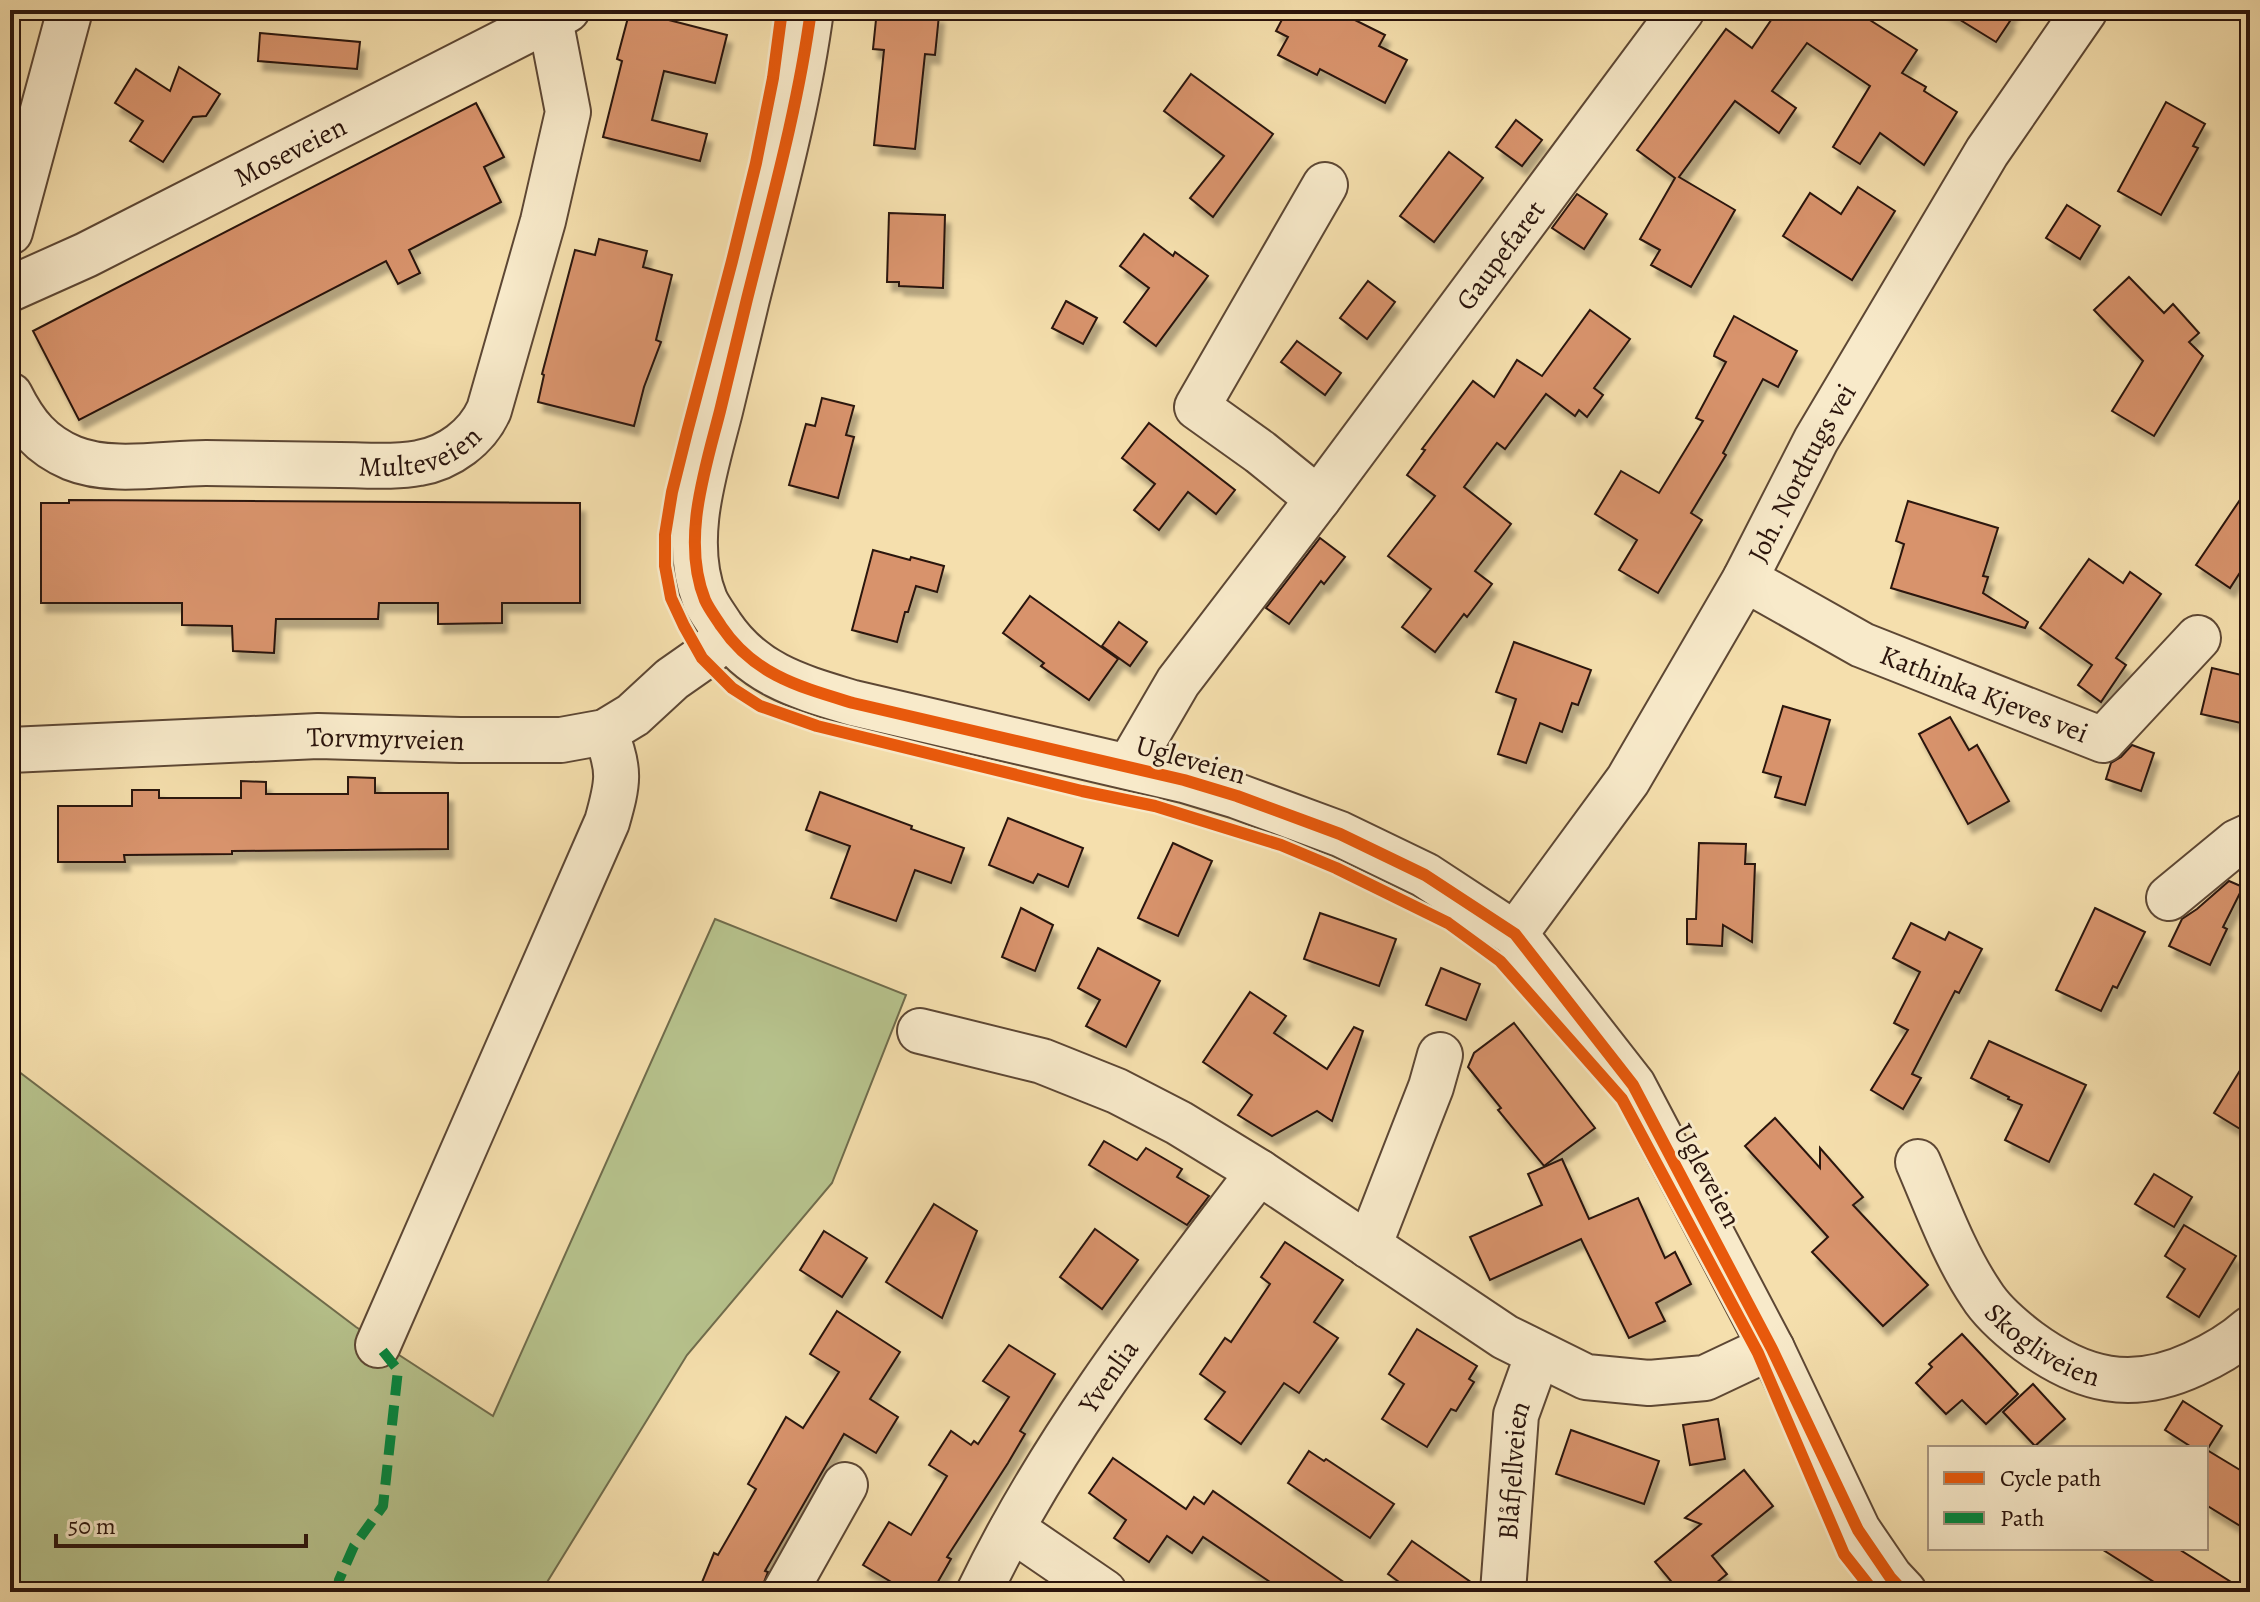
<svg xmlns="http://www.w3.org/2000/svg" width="2260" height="1602" font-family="Alegreya,serif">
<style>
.green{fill:#b7c38d;stroke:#706c4c;stroke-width:2}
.building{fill:#d8936c;stroke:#2a140c;stroke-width:2;filter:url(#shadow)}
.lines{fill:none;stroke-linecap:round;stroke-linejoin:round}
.minor-casing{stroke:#5d4734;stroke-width:48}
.minor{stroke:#f8eaca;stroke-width:44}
.quiet{stroke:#00873e;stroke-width:10;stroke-dasharray:20 10;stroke-linecap:butt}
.cycleway-casing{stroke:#f8eaca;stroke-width:17}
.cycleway{stroke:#e8590c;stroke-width:12}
.labels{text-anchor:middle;stroke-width:6;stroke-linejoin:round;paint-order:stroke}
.street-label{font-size:28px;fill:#2a140c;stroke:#f8eaca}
</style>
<defs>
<filter id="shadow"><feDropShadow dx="5" dy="9" stdDeviation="2" flood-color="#0004"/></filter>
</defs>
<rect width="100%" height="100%" fill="#f5dfad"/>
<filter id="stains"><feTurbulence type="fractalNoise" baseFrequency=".0025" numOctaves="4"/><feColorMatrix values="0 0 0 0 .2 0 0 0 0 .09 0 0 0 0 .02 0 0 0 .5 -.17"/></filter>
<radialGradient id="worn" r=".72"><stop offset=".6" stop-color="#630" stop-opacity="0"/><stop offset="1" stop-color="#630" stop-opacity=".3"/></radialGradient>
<path class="green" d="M715,919L906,995L832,1183L687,1355L541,1592H10V1065L356,1327L493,1416Z"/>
<g class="building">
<path d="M630,10L727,35L715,83L664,71L652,120L707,134L700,161L603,137L622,61L617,59Z"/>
<path d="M877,10H929V14L939,15L935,55L925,54L915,149L874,145L884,50L873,49Z"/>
<path d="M1287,10H1335L1385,35L1379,46L1407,60L1385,103L1320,69L1317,75L1278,55L1288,37L1276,31Z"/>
<path d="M1778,10H1854L1917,50L1902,73L1926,87L1924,91L1957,112L1924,165L1880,133L1860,164L1833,147L1870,86L1807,43L1772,91L1796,108L1779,133L1735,101L1679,177L1735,210L1691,287L1651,265L1660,250L1640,239L1675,178L1637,150L1726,29L1752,48Z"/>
<path d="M1944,10H2013L2007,19L2010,21L1996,42Z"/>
<path d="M260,33L360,42L357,69L258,61Z"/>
<path d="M179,67L220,94L206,116L193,117L163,162L130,141L143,121L115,103L136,69L170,91Z"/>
<path d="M1191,74L1273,134L1213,217L1190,198L1224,156L1164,111Z"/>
<path d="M2166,102L2205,124L2193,146L2198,148L2161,215L2118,191Z"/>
<path d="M476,103L504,157L484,167L501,202L409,250L420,273L398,284L386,261L79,420L33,331Z"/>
<path d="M1516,120L1542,140L1522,166L1496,147Z"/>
<path d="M1449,152L1483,178L1434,242L1400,216Z"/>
<path d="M1858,187L1895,211L1852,280L1783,236L1810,193L1841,214Z"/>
<path d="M1577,194L1607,214L1584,249L1552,228Z"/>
<path d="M2067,205L2100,226L2080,259L2046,238Z"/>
<path d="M889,213L945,215L943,288L899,286V282H887Z"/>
<path d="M1144,234L1173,256L1175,252L1208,276L1156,346L1124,322L1149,288L1120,266Z"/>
<path d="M599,239L647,251L643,267L672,275L656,340L661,342L644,387L634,426L538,402L544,375L542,374L575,250L595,255Z"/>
<path d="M2129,277L2164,313L2173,304L2199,333L2189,342L2203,356L2154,436L2112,411L2143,361L2094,310Z"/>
<path d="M1368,281L1395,302L1367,339L1340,318Z"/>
<path d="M1066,301L1097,318L1083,344L1052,328Z"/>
<path d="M1590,310L1630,339L1594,388L1603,395L1587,417L1579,410L1575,416L1546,394L1505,449L1497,443L1464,487L1511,524L1475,571L1492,584L1467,617L1464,614L1435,652L1402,627L1431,589L1388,556L1435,496L1407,475L1425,450L1422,449L1473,381L1494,397L1517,360L1542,376Z"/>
<path d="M1734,316L1797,351L1778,387L1763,379L1723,453L1726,455L1691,513L1702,520L1658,593L1619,570L1637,540L1595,514L1621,471L1659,493L1703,421L1696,418L1726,362L1714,356L1715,352Z"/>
<path d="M1297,341L1341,373L1325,395L1281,362Z"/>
<path d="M822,398L854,406L846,435L854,437L838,498L789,485L806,424L815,426Z"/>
<path d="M1149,423L1235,490L1216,514L1188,492L1159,530L1134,510L1155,484L1122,458Z"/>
<path d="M2250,485V557L2230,588L2196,565Z"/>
<path d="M69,500L580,503V603H502V623L438,624V603H379L378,619H276L274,653L233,651L232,626L182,625V603H41V503H69Z"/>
<path d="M1908,501L1998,528L1983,576L1988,577L1983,593L2028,622L2025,628L1891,588L1904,544L1896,541Z"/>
<path d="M1320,538L1345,557L1324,584L1321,581L1289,624L1266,608Z"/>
<path d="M873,550L910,560L911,557L944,566L937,592L916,586L908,612H905L897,642L852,630Z"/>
<path d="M2089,559L2123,583L2130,572L2161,594L2116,658L2126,665L2101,702L2078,685L2092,665L2040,628Z"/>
<path d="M1030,596L1118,659L1089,700L1041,666L1044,663L1003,633Z"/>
<path d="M1119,622L1147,642L1130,666L1102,646Z"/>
<path d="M1514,642L1591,670L1578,705L1572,703L1562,732L1540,723L1526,763L1498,754L1516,699L1496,692Z"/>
<path d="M2212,668L2250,677V725L2201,714Z"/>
<path d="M1783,706L1830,720L1805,805L1775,797L1781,777L1763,772Z"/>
<path d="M1950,717L1969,750L1977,745L2009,801L1968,824L1919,734Z"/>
<path d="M2132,745L2154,753L2141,791L2106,779L2111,763L2121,757Z"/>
<path d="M348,777L375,778V793H448V849L232,851V854L124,855L125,862H58V806H132V790H159V798H241V781L266,782V794H348Z"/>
<path d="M820,792L912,826L911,829L964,848L951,883L915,870L896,921L831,898L850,846L806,830Z"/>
<path d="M1008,818L1083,848L1068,887L1038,874L1033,883L989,865Z"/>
<path d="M1173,843L1212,861L1178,936L1138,918Z"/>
<path d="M1699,843L1746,844L1745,864H1755L1752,942L1723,925L1722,946L1687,944V919H1696Z"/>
<path d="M2229,881L2243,887L2223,927L2227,929L2210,965L2169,946L2182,919L2197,909Z"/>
<path d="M1021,908L1053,925L1035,971L1002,957Z"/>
<path d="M2095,908L2145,932L2117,988L2113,986L2101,1011L2056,990Z"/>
<path d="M1320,913L1396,939L1379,986L1304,959Z"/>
<path d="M1911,923L1945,940L1949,932L1982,949L1959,993L1955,991L1912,1074L1921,1078L1903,1109L1871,1090L1908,1030L1894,1023L1920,972L1893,958Z"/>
<path d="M1098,948L1160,981L1126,1047L1086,1026L1100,1000L1078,988Z"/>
<path d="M1441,968L1480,984L1466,1020L1426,1005Z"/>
<path d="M1250,992L1286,1016L1274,1033L1327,1069L1354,1027L1363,1031L1332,1121L1317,1111L1272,1136L1238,1115L1252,1095L1203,1062Z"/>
<path d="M1514,1023L1595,1128L1544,1166L1498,1110L1501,1108L1468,1067L1474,1053Z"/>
<path d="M1989,1041L2086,1085L2049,1162L2005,1140L2022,1105L2008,1099L2009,1097L1971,1078Z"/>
<path d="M2250,1054V1135L2214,1113Z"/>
<path d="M1775,1118L1820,1168V1148L1863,1197L1853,1205L1928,1285L1883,1326L1812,1252L1828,1237L1745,1146Z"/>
<path d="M1104,1141L1137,1160L1146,1148L1182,1169L1177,1177L1209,1196L1187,1225L1089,1165Z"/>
<path d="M1562,1159L1589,1219L1638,1198L1665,1258L1675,1252L1691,1284L1656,1303L1665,1321L1629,1338L1581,1239L1490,1280L1470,1237L1542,1205L1528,1174Z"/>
<path d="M2154,1174L2192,1197L2174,1227L2135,1204Z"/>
<path d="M934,1204L977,1231L942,1318L886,1282Z"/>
<path d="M2184,1225L2236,1256L2199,1317L2167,1297L2185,1269L2165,1256Z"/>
<path d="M1095,1229L1138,1260L1102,1309L1060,1277Z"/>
<path d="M824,1231L867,1258L842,1297L800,1270Z"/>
<path d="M1285,1242L1343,1280L1314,1322L1338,1338L1299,1393L1284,1383L1241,1444L1205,1419L1225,1392L1200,1374L1225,1338L1231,1342L1270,1284L1261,1277Z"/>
<path d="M837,1311L900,1352L870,1399L898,1417L876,1453L844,1434L765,1571L768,1572L760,1592H698L714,1553L718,1555L756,1489L748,1484L786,1417L803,1428L839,1372L810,1354Z"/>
<path d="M1417,1329L1477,1366L1469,1379L1474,1382L1456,1411L1451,1409L1427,1447L1382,1419L1404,1384L1389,1374Z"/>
<path d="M1962,1334L2018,1394L1986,1424L1962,1400L1946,1414L1916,1383L1932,1367L1929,1364Z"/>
<path d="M1009,1345L1055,1374L1020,1431L1025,1434L1008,1463L947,1557L951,1559L932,1592H908L863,1565L889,1522L911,1535L947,1476L929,1465L951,1431L971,1445L974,1441L978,1444L1009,1397L983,1381Z"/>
<path d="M2033,1384L2065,1419L2035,1446L2003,1412Z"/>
<path d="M2183,1401L2222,1426L2207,1450L2250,1476V1532L2206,1505V1448H2193L2165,1430Z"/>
<path d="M1718,1419L1725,1459L1690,1465L1683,1425Z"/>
<path d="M1571,1430L1659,1461L1644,1504L1556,1474Z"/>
<path d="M1309,1451L1324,1461L1326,1459L1394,1504L1370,1538L1288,1483Z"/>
<path d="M1113,1458L1186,1509L1194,1497L1204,1504L1213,1491L1358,1592H1285L1203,1537L1192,1553L1167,1536L1149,1562L1114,1538L1126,1520L1089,1493Z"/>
<path d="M1744,1470L1773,1506L1712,1556L1727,1574L1705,1592H1680L1655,1562L1701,1524L1685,1518Z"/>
<path d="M1412,1541L1478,1587V1592H1413L1388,1574Z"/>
<path d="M2100,1548H2177L2247,1592H2170Z"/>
</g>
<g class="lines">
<g class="minor-casing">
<g id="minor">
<path d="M811,10C798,108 771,203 747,299C738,336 729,373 720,411C705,470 681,540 705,600C709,609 716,618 721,626C754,675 800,687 853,703L1184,780L1237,796L1340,834L1425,875L1515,934L1633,1085L1772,1349L1858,1530L1890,1577L1904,1592"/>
<path d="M10,232L70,10"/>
<path id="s1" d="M10,289L86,255L567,10"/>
<path id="s2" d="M10,395C25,425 41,445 72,458C111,474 165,463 206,463C250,464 295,464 340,465C366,465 393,468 419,463C449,458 477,437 489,410L543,221L568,112L550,19"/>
<path d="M1318,499L1260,452L1197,407L1325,185"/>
<path id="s3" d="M1745,579L1862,645L2103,740L2198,638"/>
<path id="s4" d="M10,750L318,736L460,740H561L605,732L633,715L672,679L702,658L727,635"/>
<path id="s5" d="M1129,766L1178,682L1318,499L1682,10"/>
<path d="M2169,898L2237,842L2250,836"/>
<path id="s6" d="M1515,934L1628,780L1745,579L1816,440L1987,152L2085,10"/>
<path d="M920,1031L1042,1061L1117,1091L1179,1123L1259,1172L1505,1337L1586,1377L1649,1383L1705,1378L1758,1353L1772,1349"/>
<path id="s7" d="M1918,1162C1937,1206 1954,1254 1981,1294C1992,1312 2011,1328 2028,1341C2082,1381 2132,1393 2194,1364C2214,1355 2233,1344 2250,1329"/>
<path d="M1369,1246L1431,1087L1440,1055"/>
<path d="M378,1345L607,822C618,783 621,770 605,732"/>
<path d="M1012,1529L1104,1592"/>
<path d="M785,1592L845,1485"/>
<path id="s8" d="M979,1592C1052,1440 1157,1306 1259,1172"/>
<path id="s9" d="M1503,1592L1516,1415L1538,1354"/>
</g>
</g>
<use href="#minor" class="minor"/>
<path class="quiet" d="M337,1592L339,1580L354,1546L383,1506L398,1370L378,1345"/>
<g class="cycleway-casing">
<g id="cycleway">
<path d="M782,10L773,78L756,163L732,261L687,432L672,492L665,535V566L671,598L684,626L702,658L732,688L760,706L817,726L1082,791L1155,806L1281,845L1336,868L1448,923L1500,961L1622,1099L1758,1353L1844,1554L1874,1592"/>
<path d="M811,10C798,108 771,203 747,299C738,336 729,373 720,411C705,470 681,540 705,600C709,609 716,618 721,626C754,675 800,687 853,703L1184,780L1237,796L1340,834L1425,875L1515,934L1633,1085L1772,1349L1858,1530L1890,1577L1904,1592"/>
</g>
</g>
<use href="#cycleway" class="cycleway"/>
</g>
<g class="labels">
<g class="street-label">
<text dy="10" stroke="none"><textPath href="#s1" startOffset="312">Moseveien</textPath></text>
<text dy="10" stroke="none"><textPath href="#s5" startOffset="632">Gaupefaret</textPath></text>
<text dy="10" stroke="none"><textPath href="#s2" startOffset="442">Multeveien</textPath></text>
<text dy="10" stroke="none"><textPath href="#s6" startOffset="544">Joh. Nordtugs vei</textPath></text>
<text dy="10" stroke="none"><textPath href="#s3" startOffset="266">Kathinka Kjeves vei</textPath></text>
<text dy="10" stroke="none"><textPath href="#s4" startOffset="376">Torvmyrveien</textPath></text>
<text transform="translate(1191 759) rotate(16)" y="10">Ugleveien</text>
<text transform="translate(1708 1175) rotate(62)" y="10">Ugleveien</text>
<text dy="10" stroke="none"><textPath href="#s7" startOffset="228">Skogliveien</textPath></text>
<text dy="10" stroke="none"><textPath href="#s8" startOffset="252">Yvenlia</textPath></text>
<text dy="10" stroke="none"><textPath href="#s9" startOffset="122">Blåfjellveien</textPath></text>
</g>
</g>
<rect width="2260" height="1602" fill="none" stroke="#f5dfad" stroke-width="40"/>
<rect x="12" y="12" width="2236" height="1578" fill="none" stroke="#2a140c" stroke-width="4"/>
<rect x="20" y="20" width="2220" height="1562" fill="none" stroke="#2a140c" stroke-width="2"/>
<rect x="1928" y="1446" width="280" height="104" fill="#f8eaca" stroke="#a6947e" stroke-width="2"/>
<rect x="1944" y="1472" width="40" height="12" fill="#e8590c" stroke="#a6947e" stroke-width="2"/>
<text x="2000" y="1486" font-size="24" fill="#2a140c">Cycle path</text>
<rect x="1944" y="1512" width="40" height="12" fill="#00873e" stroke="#a6947e" stroke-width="2"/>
<text x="2000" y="1526" font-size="24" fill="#2a140c">Path</text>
<path d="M56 1534v12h250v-12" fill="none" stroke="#2a140c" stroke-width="4"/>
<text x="68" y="1534" font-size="24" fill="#2a140c" stroke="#f8eaca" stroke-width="6" paint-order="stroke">50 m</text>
<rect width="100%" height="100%" filter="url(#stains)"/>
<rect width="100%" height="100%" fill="url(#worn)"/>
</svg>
